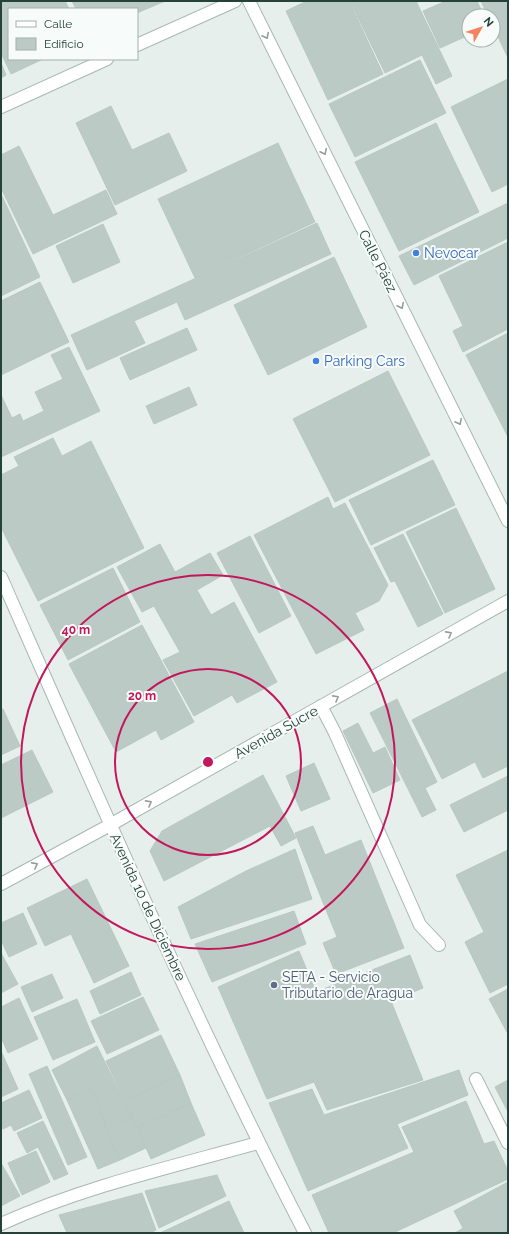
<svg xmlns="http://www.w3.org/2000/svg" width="509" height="1234" font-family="Raleway,sans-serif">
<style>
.building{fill:#bbcac4;stroke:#b8c9c2}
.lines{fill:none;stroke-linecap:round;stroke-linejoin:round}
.service-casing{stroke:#a8b8b2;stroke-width:14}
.minor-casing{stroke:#a8b8b2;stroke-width:14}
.service{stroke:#fff;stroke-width:12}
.minor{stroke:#fff;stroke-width:12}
.oneway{stroke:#92a09c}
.ring{fill:none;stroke:#c2185b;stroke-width:2}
.shop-dot{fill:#3f7fe0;stroke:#f7fbf9;stroke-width:1.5}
.service-dot{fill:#5c6f8a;stroke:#f7fbf9;stroke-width:1.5}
.labels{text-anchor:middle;stroke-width:4;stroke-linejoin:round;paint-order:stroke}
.shop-label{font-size:14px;fill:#366cbe;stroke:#f7fbf9;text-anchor:start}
.street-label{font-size:14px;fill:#24423a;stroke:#f7fbf9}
.service-label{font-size:14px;fill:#4e5e75;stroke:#f7fbf9;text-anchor:start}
.centre{fill:#c2185b;stroke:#f7fbf9;stroke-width:2}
.ring-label{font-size:12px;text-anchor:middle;font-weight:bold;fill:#c2185b;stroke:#f7fbf9;stroke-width:4;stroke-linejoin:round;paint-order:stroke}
</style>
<rect width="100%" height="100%" fill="#e6efeb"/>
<g class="building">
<path d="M6,1H65L69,9H9V59H43L11,74L1,53V3Z"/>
<path d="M72,1H165L137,13V9H76Z"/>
<path d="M307,1H349L383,74L328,100L286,11Z"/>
<path d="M350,1H416L452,76L436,84L422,55L385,73Z"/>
<path d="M446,1H477L484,16H469V35L440,48L423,11Z"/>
<path d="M481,1H508V58L493,26V16H488Z"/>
<path d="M420,60L446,113L355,157L329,104Z"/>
<path d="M1,63L6,75L1,78Z"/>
<path d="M508,79V184L492,192L451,107Z"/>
<path d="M111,106L132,150L169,133L187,171L115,205L76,123Z"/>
<path d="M436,123L479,212L399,251L355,162Z"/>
<path d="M278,143L315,222L195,278L158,199Z"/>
<path d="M19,146L53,215L106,190L117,214L33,254L1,188V155Z"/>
<path d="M1,194L40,277L1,296Z"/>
<path d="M508,203V238L414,285L399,256Z"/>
<path d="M317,223L331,254L185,320L177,302L134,321L145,343L87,370L71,335Z"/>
<path d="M103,224L120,262L73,283L56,246Z"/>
<path d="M508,242V329L463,352L453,331L463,326L439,276Z"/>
<path d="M334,257L367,327L268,375L234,305Z"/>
<path d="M40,282L69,342L1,375V301Z"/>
<path d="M187,328L197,350L130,380L120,358Z"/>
<path d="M508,333V437L466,355Z"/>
<path d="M69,347L100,411L1,457V395L12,418L20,414L23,421L44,411L35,392L63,379L51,355Z"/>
<path d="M388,371L430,455L335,502L293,419Z"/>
<path d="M189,387L197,405L154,424L146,406Z"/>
<path d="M53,438L62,456L91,441L144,548L38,601L1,527V475L19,466L14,457Z"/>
<path d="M433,460L455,505L371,545L349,500Z"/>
<path d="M328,497L333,509L345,503L388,585L379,601L355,613L364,630L316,654L254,535Z"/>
<path d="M456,508L495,589L445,613L406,532Z"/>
<path d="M403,534L443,614L418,627L395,581L391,582L374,548Z"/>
<path d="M250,536L291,616L259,633L217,553Z"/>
<path d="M160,544L175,572L210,553L223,575L197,590L211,615L234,602L277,682L237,703L232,695L194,716L163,660L180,652L154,606L142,612L117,567Z"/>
<path d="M113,568L140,622L68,660L40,605Z"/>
<path d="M142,625L194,722L161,740L156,730L116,752L69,664Z"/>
<path d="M508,671V766L483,778L475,762L442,779L412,720Z"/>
<path d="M397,699L437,782L425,788L436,810L422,817L370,713Z"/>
<path d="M1,709H3L20,746L1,755Z"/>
<path d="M358,723L373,753L385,747L400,780L373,793L343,731Z"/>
<path d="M32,750L53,792L1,818V765Z"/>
<path d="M314,763L330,799L301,811L286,776Z"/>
<path d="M263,775L296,838L281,846L270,826L164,881L150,851L162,831Z"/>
<path d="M508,776V810L464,832L450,805Z"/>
<path d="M313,826L325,855L361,840L404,948L336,974L323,943L337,937L295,833Z"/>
<path d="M295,849L312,899L191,939L178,907L246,871Z"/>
<path d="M508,850V984L490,993L465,942L484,932L456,875Z"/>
<path d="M87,879L129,966L94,983L71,934L45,946L27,908Z"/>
<path d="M294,911L306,944L212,982L195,944Z"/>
<path d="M23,913L37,944L9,957L1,940V923Z"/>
<path d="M299,951L316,992L410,955L423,988L391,1001L423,1080L327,1110L314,1082L267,1099L218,987Z"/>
<path d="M1,953L18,984L1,993Z"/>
<path d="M131,972L141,995L100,1014L90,991Z"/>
<path d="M52,974L63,998L32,1012L21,987Z"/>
<path d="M508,989V1034L489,999Z"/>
<path d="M143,997L159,1030L107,1054L91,1021Z"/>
<path d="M19,998L38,1039L8,1053L1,1037V1007Z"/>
<path d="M77,999L95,1042L53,1060L34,1017Z"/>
<path d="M161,1035L180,1075L125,1101L106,1061Z"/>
<path d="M97,1046L132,1117L107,1130L92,1088L67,1100L52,1070Z"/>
<path d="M1,1051L18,1089L1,1097Z"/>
<path d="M47,1066L87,1157L68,1165L29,1074Z"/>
<path d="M459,1070L468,1095L397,1124L408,1148L308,1191L269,1103L312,1089L324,1115Z"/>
<path d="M180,1075L191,1103L137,1128L125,1101Z"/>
<path d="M508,1080V1112L495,1087Z"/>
<path d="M92,1088L107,1130L120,1160L98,1169L67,1100Z"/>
<path d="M29,1090L42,1118L14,1131L11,1125L3,1129L1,1125V1103Z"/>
<path d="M466,1101L484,1144L494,1141L508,1171V1179L393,1233H329L312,1195L414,1152L402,1127Z"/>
<path d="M191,1103L205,1135L151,1159L137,1128Z"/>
<path d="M132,1117L146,1148L120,1160L107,1130Z"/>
<path d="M43,1121L68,1174L54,1180L38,1147L27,1153L17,1133Z"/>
<path d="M36,1151L50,1182L22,1195L8,1163Z"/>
<path d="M1,1163L20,1196L1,1206Z"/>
<path d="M217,1175L226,1196L159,1228L145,1191Z"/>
<path d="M508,1182V1233H455L463,1228L454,1211Z"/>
<path d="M142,1193L156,1230L150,1233H67L59,1215Z"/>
<path d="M229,1201L244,1233H160Z"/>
</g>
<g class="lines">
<g class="service-casing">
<g id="service">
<path d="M321,706L335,733L420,925L439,945"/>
<path d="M476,1079L508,1143"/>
</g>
</g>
<g class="minor-casing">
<g id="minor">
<path d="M249,1L508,521"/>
<path d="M137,45L235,1"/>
<path d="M1,107L107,59"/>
<path d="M1,577C98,797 194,1019 305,1233"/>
<path d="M1,884L110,825L508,601"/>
<path d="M1,1224C83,1187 171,1167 258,1143"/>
</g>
</g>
<use href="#service" class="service"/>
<use href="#minor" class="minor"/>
</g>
<defs><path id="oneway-chevron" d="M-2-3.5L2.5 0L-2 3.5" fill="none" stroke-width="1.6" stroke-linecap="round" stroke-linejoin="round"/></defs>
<g class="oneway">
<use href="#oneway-chevron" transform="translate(266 36) rotate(63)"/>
<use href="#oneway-chevron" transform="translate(324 152) rotate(63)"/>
<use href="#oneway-chevron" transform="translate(401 306) rotate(63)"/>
<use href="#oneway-chevron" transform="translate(459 422) rotate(63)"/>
<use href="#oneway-chevron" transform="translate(449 634) rotate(-29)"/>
<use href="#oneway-chevron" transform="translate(336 698) rotate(-29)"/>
<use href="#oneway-chevron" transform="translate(149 803) rotate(-29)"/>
<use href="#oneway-chevron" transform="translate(35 865) rotate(-28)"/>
</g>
<g class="ring">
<circle cx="208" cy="762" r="93"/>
<circle cx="208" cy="762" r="187"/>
</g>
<g class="shop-dot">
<circle cx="416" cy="253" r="4"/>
<circle cx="316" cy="361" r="4"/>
</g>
<circle class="service-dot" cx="274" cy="985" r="4"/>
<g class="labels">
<g class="shop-label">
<text x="424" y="258">Nevocar</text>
<text x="324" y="366">Parking Cars</text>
</g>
<g class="street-label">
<text transform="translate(378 261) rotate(63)" y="5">Calle Páez</text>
<text transform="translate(276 732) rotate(-29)" y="5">Avenida Sucre</text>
<text transform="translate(148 907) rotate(65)" y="5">Avenida 10 de Diciembre</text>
</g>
<g class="service-label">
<text x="282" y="982">SETA - Servicio<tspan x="282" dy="16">Tributario de Aragua</tspan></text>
</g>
</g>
<circle cx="208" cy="762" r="6" class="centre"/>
<g class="ring-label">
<text x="76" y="634">40 m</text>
<text x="142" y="700">20 m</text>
</g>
<rect width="509" height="1234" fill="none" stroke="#24423a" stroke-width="4"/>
<rect x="8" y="8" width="130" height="52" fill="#f7fbf9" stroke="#a3b1ad"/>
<rect x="16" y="21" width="20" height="6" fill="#ffffff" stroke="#a3b1ad"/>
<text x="44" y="28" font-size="12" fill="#24423a">Calle</text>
<rect x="16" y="38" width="20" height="12" fill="#bbcac4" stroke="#a3b1ad"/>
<text x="44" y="48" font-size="12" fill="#24423a">Edificio</text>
<g transform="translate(481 28) rotate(51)"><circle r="19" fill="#f7fbf9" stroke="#a3b1ad"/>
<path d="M0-3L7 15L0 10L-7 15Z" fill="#f4845f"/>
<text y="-6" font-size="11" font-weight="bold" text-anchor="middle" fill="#24423a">N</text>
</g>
</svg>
